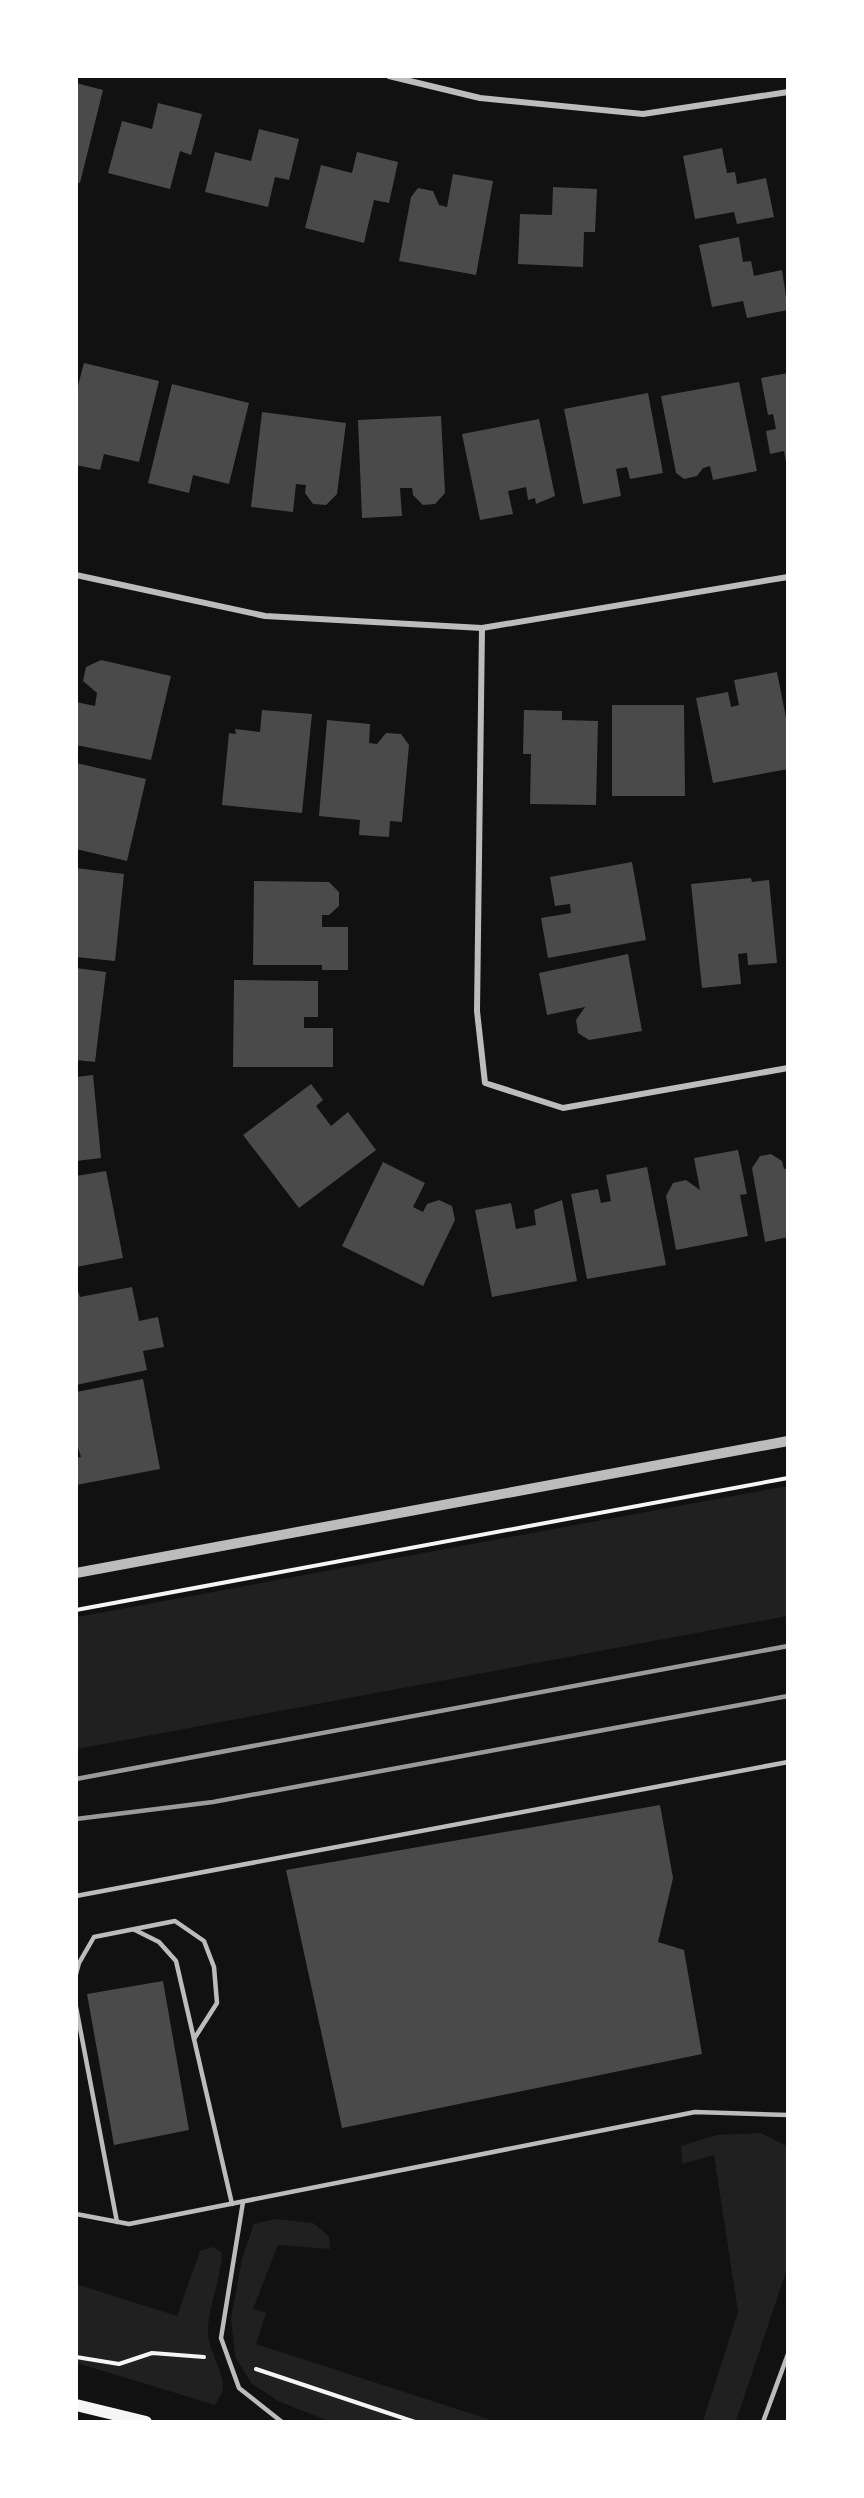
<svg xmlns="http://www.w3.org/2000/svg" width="864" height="2498" font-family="Manrope,sans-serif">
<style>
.green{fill:#202020}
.building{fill:#4a4a4a}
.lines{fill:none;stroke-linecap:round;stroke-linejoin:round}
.path{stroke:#f5f5f5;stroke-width:4}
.service{stroke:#bcbcbc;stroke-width:4.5}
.minor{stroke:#bcbcbc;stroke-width:6}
.tertiary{stroke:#bcbcbc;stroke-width:10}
.secondary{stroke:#f5f5f5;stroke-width:12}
.rail{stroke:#9a9a9a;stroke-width:4.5}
</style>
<rect width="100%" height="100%" fill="#111"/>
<g class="green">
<path d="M787,1486V1616L77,1749V1617Z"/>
<path d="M761,2133L787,2146V2269L736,2421H703L738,2312L714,2155L682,2164L681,2146L717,2135Z"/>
<path d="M276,2219L313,2223L329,2236L330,2249L278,2245L253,2309L266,2313L256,2344L494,2421L331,2422L278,2401L251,2383L235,2356L231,2318L242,2259L254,2224Z"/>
<path d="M213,2247L222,2253C221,2279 209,2304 208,2330C208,2351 223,2368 223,2388C223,2394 217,2400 215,2405L77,2363L76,2284L177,2316L200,2251Z"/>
</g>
<g class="building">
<path d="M76,83L103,90L80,183L76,182Z"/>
<path d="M158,103L202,114L191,155L180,151L170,189L108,173L122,121L152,129Z"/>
<path d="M259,129L299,139L289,180L275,177L268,207L205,192L215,152L251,161Z"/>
<path d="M722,148L727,173L735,172L737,184L766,178L774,217L737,224L734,212L695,219L683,156Z"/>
<path d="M357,152L398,162L389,203L374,200L364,243L305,228L321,165L352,173Z"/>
<path d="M453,174L493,181L476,275L399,261L411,197L418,188L433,191L439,205L447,207Z"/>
<path d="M553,187L597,189L595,232H584L583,267L518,264L520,214L552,215Z"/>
<path d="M739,237L743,262L751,261L754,276L782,270L788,310L747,318L743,301L712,307L699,245Z"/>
<path d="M84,363L159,381L139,462L104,454L100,470L76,465V393Z"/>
<path d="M788,373V462H786L784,451L770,454L766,431L776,429L773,414L768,415L761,378Z"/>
<path d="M739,382L757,471L713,480L710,466L703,468L697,476L684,479L676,473L661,396Z"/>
<path d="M172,384L249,403L229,484L193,475L189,493L148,483Z"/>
<path d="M648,393L663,473L630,479L627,467L616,469L621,496L583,504L564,409Z"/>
<path d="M262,412L346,423L337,494L326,505L313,504L305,493L306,485L296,484L293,512L251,507Z"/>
<path d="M441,416L445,493L435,504L423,505L413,495L412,488H400L402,516L362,518L358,420Z"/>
<path d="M539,419L555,496L536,504L535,498L528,500L526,487L508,491L513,514L480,520L462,434Z"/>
<path d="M101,660L171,676L151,760L76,745V702L95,706L97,693L83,681L86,667Z"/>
<path d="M777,672L788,728V769L713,783L696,698L728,692L731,707L739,705L734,680Z"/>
<path d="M612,705H684L685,796H612Z"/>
<path d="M262,710L312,714L302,813L222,805L229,733L236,734L235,729L260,732Z"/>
<path d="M524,710L562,711V720L598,721L596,805L530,804L531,754H523Z"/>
<path d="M327,720L370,724L369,743L377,744L386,733L401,734L409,745L402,822L390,821L389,837L359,835L360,820L319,816Z"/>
<path d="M76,763L146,779L127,861L76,849Z"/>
<path d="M632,862L646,940L548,958L541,918L571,913L570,904L555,906L550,877Z"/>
<path d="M76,868L124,874L115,961L76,957Z"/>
<path d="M751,878L752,882L769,880L777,963L748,965L747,953L738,954L741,984L702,988L691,884Z"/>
<path d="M254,881L329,882L339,892V906L329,915H322V927H348V970H322V965H253Z"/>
<path d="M628,954L642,1031L589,1040L578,1033L576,1020L585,1007L547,1015L539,973Z"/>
<path d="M76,968L106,972L95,1062L76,1060Z"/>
<path d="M234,980L318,981V1017H304V1028H333V1067H233Z"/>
<path d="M93,1075L101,1158L76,1161V1077Z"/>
<path d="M311,1084L323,1100L316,1106L331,1126L348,1112L376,1150L299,1208L243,1135Z"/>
<path d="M738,1150L747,1194L740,1195L748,1236L676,1250L666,1196L673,1183L686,1180L700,1190L694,1158Z"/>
<path d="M771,1154L782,1161L784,1169L788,1168V1237L765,1242L752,1168L760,1156Z"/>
<path d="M383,1162L425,1183L413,1207L423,1212L427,1204L439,1200L452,1206L455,1220L423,1286L342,1246Z"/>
<path d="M647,1167L666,1265L587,1279L571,1194L598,1189L601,1203L611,1201L606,1175Z"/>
<path d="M106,1171L123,1258L76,1267V1176Z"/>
<path d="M562,1200L577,1281L492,1297L475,1210L511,1203L516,1229L536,1225L534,1210Z"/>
<path d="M76,1285L80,1297L132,1287L139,1321L158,1317L164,1347L143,1351L147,1370L76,1385Z"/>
<path d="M143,1379L160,1469L76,1485V1458L81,1457L76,1442V1392Z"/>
<path d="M660,1805L673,1878L658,1942L684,1950L702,2054L342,2128L286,1870Z"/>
<path d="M163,1981L189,2130L114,2145L87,1994Z"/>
</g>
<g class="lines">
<g class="path">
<path d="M76,1610L788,1478"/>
<path d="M76,2357L119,2364L152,2353L204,2357"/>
<path d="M256,2369L415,2422"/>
</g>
<g class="service">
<path d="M76,1896L788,1762"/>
<path d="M135,1930L159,1942L176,1961L194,2039"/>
<path d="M76,1974L79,1963L94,1937L175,1921L204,1941L214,1967L217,2003L194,2039L232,2204"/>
<path d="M76,2007L117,2222"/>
<path d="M243,2202L221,2338L239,2388L282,2422"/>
<path d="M76,2214L129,2224L695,2112L788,2115"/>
<path d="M763,2422L788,2354"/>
</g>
<g class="minor">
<path d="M389,76L480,98L643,114L788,92"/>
<path d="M76,575L265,616L482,628L788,577"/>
<path d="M482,628L477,1011L485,1083L563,1108L788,1068"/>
</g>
<path class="tertiary" d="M76,1573L788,1441"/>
<path class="secondary" d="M76,2405L146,2422"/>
<g class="rail">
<path d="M76,1779L788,1646"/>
<path d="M76,1819L213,1802L788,1696"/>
</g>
</g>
<rect width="864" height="2498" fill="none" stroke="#ffffff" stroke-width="156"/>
</svg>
